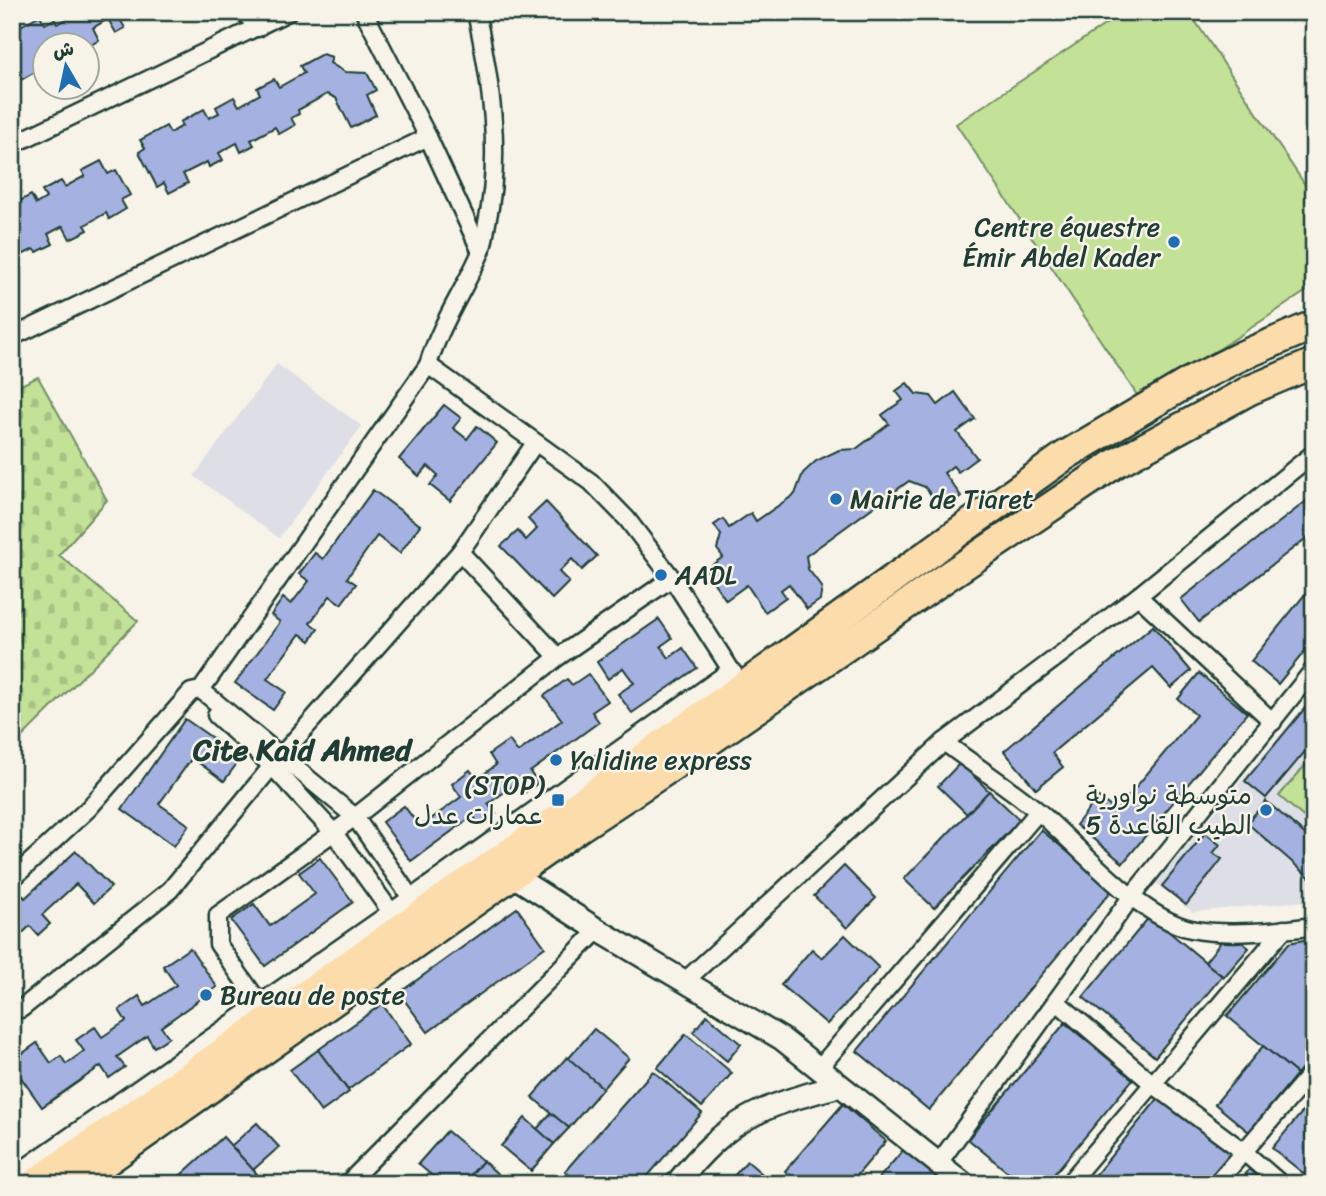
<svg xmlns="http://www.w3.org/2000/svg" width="1326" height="1196" font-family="Sriracha,'Playpen Sans Arabic',sans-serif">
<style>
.built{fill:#dedfe6}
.green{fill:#c4e198;stroke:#728f66;stroke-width:2}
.cemetery{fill:url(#cemetery-stones);stroke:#728f66;stroke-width:2}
.building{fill:#a5b1e0;stroke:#1f3d34;stroke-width:2}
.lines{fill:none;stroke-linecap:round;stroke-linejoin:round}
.minor-casing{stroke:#1f3d34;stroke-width:21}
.tertiary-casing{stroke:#1f3d34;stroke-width:26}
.trunk-casing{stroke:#1f3d34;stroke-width:33}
.minor{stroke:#f7f3e8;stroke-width:16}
.tertiary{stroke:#f7f3e8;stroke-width:21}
.trunk{stroke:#fddcac;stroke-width:28}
.poi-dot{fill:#1f6fb2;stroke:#f7f3e8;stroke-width:2.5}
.labels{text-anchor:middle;stroke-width:5;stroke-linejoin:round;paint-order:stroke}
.poi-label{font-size:26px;fill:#1f3d34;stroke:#f7f3e8;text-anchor:start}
.quarter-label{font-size:30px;font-weight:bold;fill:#1f3d34;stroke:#f7f3e8}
</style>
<defs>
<pattern id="cemetery-stones" width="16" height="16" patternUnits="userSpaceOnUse" patternTransform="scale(1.75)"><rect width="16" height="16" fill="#c4e198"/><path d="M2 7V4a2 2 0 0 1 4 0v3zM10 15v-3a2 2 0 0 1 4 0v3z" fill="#a8c284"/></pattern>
</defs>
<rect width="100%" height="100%" fill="#f7f3e8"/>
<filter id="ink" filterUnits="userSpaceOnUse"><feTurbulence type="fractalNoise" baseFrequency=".0143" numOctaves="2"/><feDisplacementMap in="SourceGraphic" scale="14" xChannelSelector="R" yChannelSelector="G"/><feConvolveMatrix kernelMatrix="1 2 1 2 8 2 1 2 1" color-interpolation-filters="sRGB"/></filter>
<g filter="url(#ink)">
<g class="built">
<path d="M277,364L362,426L279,538L194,476Z"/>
<path d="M1314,694V900L1193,912L1156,883Z"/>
</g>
<g class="green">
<path d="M1124,12H1189L1314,198V286L1141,401L956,124Z"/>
<path d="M1314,755V826L1279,796Z"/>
</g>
<path class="cemetery" d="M38,377L107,500L59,555L138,621L12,747V389Z"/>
<g class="building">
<path d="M72,12H116L125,28L116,33L108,19L93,28L99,40L88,47L83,40L74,46H46V76L40,69L16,83L20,90L12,95V42L17,40L12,31L40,15L45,24L54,19L57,24L73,15Z"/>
<path d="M322,54L332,57L330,63L345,72L367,73L376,90L367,95L376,115L351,128L336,98L327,94L298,110L299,114L291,118L295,125L279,134L275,127L251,140L254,145L241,152L237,143L219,153L223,160L209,167L207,162L183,174L188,183L169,193L164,183L157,187L139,152L145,148L140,140L166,126L170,133L182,126L180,122L204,109L209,118L219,113L216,107L234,97L239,106L260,94L257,88L274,79L279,87L304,73L300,66Z"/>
<path d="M101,161L108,174L116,170L130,195L121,200L126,209L109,219L106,213L85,225L88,230L70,239L63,226L48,234L53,244L37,252L34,249L12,260V205L31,195L36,204L46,198L42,191L61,181L65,187L85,176L82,171Z"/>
<path d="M907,383L916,394L931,396L938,405L955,392L975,419L957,432L977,458L958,472L953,466L944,473L961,496L951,504L936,502L925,487L909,481L806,556L808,569L822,587L820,600L807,609L789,584L781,590L786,597L765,612L747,585L726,600L705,570L723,557L717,549L721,535L714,525L723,519L729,528L751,513L756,521L795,494L803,473L816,461L839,450L856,449L889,424L882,415L903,400L896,391Z"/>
<path d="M444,405L461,418L453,428L467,439L477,426L497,443L450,501L430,485L438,475L428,466L419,476L399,459Z"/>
<path d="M373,490L420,525L400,553L377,536L347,578L356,584L341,604L330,596L310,623L318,629L310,641L300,634L267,679L286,692L273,710L235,683L280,622L271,615L283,598L291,604L309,581L299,574L315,553L323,559Z"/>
<path d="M1314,495V532L1199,622L1181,599Z"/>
<path d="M546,502L597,556L582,570L572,559L559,572L569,582L552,599L501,546L518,531L526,540L537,529L528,519Z"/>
<path d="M1314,583V640L1278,684L1251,661Z"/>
<path d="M659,619L672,638L661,646L669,658L683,648L697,668L632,713L618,694L634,683L623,668L608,679L597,662Z"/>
<path d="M1153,626L1191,671L1171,688L1153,668L1052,753L1063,767L1036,789L1004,751Z"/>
<path d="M1199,673L1247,713L1123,863L1076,825L1098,797L1116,811L1196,715L1178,699Z"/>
<path d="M588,674L608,701L592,712L599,722L530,772L538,783L524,793L517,783L488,804L496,814L480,825L473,816L411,861L382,822L404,806L420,827L461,797L452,784L470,770L477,779L496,765L489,754L509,740L518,752L562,720L544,696L567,679L572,685Z"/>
<path d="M1314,697V741L1266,798L1245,781Z"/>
<path d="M185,719L241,758L224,781L192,758L159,804L189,825L174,846L122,809Z"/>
<path d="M960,763L989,791L967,814L938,786Z"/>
<path d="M989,791L1020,820L934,908L904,879Z"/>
<path d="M1266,801L1314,842V881L1247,823Z"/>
<path d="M1041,830L1113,889L929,1110L857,1051Z"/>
<path d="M1205,833L1220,845L1213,853L1222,859L1186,905L1162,886Z"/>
<path d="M76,851L111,887L94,903L76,884L42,915L50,924L38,935L30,926L12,943V895L18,890L25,898Z"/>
<path d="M320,858L353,902L265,966L231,920L254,904L270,926L315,894L299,873Z"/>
<path d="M844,866L876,898L847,928L814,896Z"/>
<path d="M517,908L545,947L428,1032L399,993Z"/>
<path d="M1150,916L1222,976L1155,1057L1083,997Z"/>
<path d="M1229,932L1249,948L1224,977L1205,962Z"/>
<path d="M845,935L879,968L827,1024L781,985L812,949L822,958Z"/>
<path d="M1314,938V1054L1297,1074L1227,1016L1289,943Z"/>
<path d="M190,948L217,987L161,1027L169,1037L154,1047L147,1036L117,1057L125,1067L109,1078L101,1066L42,1107L12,1065V1061L37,1043L51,1063L61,1056L66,1064L84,1051L76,1040L95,1027L102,1037L126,1021L119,1010L139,996L145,1006L176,985L163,966Z"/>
<path d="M382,1004L411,1044L348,1090L318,1050Z"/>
<path d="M707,1015L741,1044L727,1061L693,1032Z"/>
<path d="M1065,1023L1133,1079L1046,1184H1022L968,1139Z"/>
<path d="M594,1029L629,1058L603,1088L568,1059Z"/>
<path d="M686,1034L732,1073L702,1107L657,1068Z"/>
<path d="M1263,1046L1297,1074L1249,1132L1215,1104Z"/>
<path d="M318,1050L349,1092L321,1112L290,1070Z"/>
<path d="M567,1057L603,1088L569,1128L532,1097Z"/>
<path d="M653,1071L702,1113L641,1184H579L565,1171Z"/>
<path d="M1161,1095L1231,1153L1206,1184H1088Z"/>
<path d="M1314,1098V1182L1272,1148Z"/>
<path d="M843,1104L886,1141L850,1184H799L785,1171Z"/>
<path d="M551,1113L569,1128L554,1144L537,1129Z"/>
<path d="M525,1118L554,1144L531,1171L501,1146Z"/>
<path d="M257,1123L279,1147L253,1170L231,1146Z"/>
<path d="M447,1131L483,1161L463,1184H442L418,1164Z"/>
<path d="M223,1137L257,1174L246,1184H171Z"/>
<path d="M904,1149L944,1184H874Z"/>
<path d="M483,1161L509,1184H463Z"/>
<path d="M747,1161L774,1184H727Z"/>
<path d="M1252,1166L1273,1184H1238Z"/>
<path d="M564,1177L572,1184H558Z"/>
</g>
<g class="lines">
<g class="minor-casing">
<g id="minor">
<path d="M244,12L258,28"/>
<path d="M364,12L428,137L481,252"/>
<path d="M12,145L288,12"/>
<path d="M12,337L428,137"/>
<path d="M428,365C440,325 463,292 480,254C484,245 485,233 487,223C502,154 491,81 476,12"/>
<path d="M460,552L558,657"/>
<path d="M1138,596L1273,722"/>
<path d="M201,690L355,817L411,898"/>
<path d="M216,715L272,766L334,833L391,912"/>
<path d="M944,742C975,766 1009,787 1039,812C1080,847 1138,917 1191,929C1225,936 1279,931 1314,926"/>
<path d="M12,879L89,808L191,692L201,690L428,365L591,482L627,519L672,578L731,670L744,686"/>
<path d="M685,981L944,742L1138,596L1314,453"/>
<path d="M1056,1001L1153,1084L1244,1152L1281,1184"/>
<path d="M260,1004L218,944V915L355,817L558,657L672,578"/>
<path d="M21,1009L170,890L272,766L460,552L535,443"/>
<path d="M819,1068L1038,812"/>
<path d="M938,1164L1132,896L1314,669"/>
<path d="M12,1177L411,898L731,670"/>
<path d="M347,1184L598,930"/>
<path d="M1068,1184L1284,929"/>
<path d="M1216,1184L1314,1070"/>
</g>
</g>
<g class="tertiary-casing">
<g id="tertiary">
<path d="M512,875L598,930L782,1039L964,1184"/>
<path d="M676,1184C730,1117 759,1107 839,1086"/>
</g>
</g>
<g class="trunk-casing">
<g id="trunk">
<path d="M34,1184L568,812L1066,455L1189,382L1241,356L1314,325"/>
<path d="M74,1184L580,827L692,753L945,578L1116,463L1250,390L1314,363"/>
</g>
</g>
<use href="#minor" class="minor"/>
<use href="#tertiary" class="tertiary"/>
<use href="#trunk" class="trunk"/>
</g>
</g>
<g class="poi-dot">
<circle cx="1174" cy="242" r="7"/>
<circle cx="836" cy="499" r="7"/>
<circle cx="661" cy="575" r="7"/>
<circle cx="556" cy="760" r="7"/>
<rect x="551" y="793" width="14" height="14" rx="3.5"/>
<circle cx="1266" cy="810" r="7"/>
<circle cx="206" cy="995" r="7"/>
</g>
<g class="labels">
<g class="poi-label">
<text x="1160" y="236" text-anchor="end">Centre équestre<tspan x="1160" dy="30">Émir Abdel Kader</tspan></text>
<text x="850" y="508">Mairie de Tiaret</text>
<text x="675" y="584">AADL</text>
<text x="570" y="769">Yalidine express</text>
<text x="544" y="794" text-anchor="end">(STOP)<tspan x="544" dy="30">عمارات عدل</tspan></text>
<text x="1252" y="804" text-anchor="end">متوسطة نواورية<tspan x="1252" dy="30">الطيب القاعدة 5</tspan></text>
<text x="220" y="1004">Bureau de poste</text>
</g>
<g class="quarter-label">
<text x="302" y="760">Cite Kaid Ahmed</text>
</g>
</g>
<rect width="1326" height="1196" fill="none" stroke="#f7f3e8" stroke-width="42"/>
<rect x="21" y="21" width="1284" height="1154" fill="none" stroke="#1f3d34" stroke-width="2.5" filter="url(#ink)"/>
<g transform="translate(66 66) rotate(351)"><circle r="33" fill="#f7f3e8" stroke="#a1aaa0" stroke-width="2"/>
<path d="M0-5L12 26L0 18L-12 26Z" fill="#1f6fb2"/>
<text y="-10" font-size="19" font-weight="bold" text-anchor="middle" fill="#1f3d34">ش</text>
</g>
</svg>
